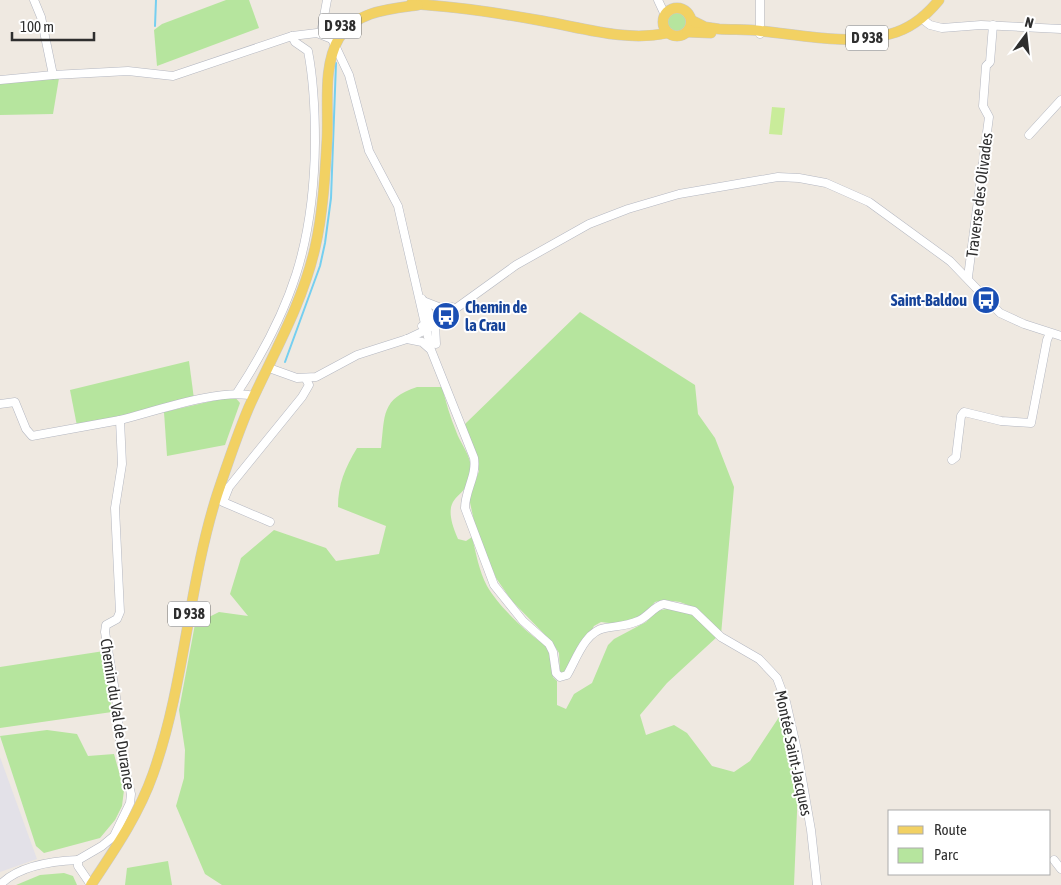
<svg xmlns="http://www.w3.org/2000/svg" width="1061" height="885" font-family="'Asap Condensed',sans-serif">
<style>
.industrial{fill:#e3e1e8}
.green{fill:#b6e59e}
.pitch{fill:#c9ec9a}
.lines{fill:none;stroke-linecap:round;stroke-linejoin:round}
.stream{stroke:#75cff0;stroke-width:2}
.minor-casing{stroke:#b4b7c1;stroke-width:9}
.major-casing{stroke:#c9c9c9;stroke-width:11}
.minor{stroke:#fff;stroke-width:8}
.major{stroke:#f2d163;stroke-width:10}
.labels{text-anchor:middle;stroke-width:4;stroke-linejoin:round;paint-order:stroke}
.shield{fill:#fff;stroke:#6d6d6d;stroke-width:1}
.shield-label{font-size:15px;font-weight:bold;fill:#2e2e2e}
.street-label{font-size:16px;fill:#2e2e2e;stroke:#fff}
.transit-label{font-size:16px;font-weight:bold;fill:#164399;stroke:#fff;text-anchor:end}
</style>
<rect width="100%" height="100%" fill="#efe9e1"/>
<path class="industrial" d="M0,757L37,859L0,872Z"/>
<g class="green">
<path d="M226,0H249L259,28L157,66L154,30L162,24Z"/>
<circle cx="677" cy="21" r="10"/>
<path d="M59,78L53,114L0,115V83Z"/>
<path d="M580,312L695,385L698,414L715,438L734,487L721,635L698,609L680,602L664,600L655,602L645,614L628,622L617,624L601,622L594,626L566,672H560L559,653L552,642L512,601L496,578L476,530L469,498L479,471L465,424Z"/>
<path d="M189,361L194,399L77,426L70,390Z"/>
<path d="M417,387H442C446,402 450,417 456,431C460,443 472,457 471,470C470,503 436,489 458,539L466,541L472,537C476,553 479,571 487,586C499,607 528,634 548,647L553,677L557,681V705L566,709L574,694L592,683L608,645L614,639L646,622L656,611L672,608L692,613L710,631L718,636L667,683L640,715L646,735L674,725L687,733L712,766L734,772L750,761L783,711L798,788L794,885H222L205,874L176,806L184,778L185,750L179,710L195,624L219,612L248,616L230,594L241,558L274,530L326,548L336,561L379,554L386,526L338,507C338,484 345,468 357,448H381C385,415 381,399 417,387Z"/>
<path d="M234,396L240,403L225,445L167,456L164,412Z"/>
<path d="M104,651L112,712L0,728V667Z"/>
<path d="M47,730L77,734L88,756L114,754L124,790L122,806L115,820L100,838L44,853L36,846L0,736Z"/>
<path d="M168,861L172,885H125L127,868Z"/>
<path d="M64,873L73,876L77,885H16L40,875Z"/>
</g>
<path class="pitch" d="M772,107L785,108L782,135L769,134Z"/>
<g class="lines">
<g class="stream">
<path d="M155,26L156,0"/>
<path d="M285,362L320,266L325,243L331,198L336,63"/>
</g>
<g class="minor-casing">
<g id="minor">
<path d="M34,0L41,17L53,75L128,71L173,76L292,36L317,33L332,39"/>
<path d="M658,0L665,15"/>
<path d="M760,0V34"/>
<path d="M921,18L930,25L942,28L981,25L1061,29"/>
<path d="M321,33L327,0"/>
<path d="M332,39L349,75L369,151L398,206L431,350L474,458C477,476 465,490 465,508L494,585L523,621L549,644L553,652L556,673L560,677L567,675C576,660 585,631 605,628C616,626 627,626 638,621C648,617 654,606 664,604L694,611L721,637L759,659L777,678L786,702L797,750L811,830L817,885"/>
<path d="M0,80L53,75"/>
<path d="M1029,135L1061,100"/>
<path d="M968,277L989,117L983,106L986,66L990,62L993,25"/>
<path d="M422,299L435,325L436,344"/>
<path d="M423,301L441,308L452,307"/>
<path d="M422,326L444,312"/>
<path d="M407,339L422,342L430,349"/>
<path d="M269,368L297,378L316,377L357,355L407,339L426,330L516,265L589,224L628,209L679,194L778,177L799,178L826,183L869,202L950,261L1000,313L1024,324L1061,336"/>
<path d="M237,393C292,309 314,243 315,142C315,112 314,82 308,51L295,42L292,36"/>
<path d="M0,404L15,402L26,429L32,436L120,420"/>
<path d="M952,460L956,457L961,416L964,412L1001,421L1031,423L1047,340L1050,333"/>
<path d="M270,522L223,502L229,487L302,397L309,385L306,379"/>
<path d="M1054,860L1061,869"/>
<path d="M0,885C18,866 53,861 78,860"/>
<path d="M91,885L78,866V860L102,846L114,836L130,803L131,794L121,752L116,697L105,632L106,625L117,619L120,612L115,508L122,464L120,420C156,411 220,388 254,396"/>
</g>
</g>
<g class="major-casing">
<g id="major">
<path d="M411,4C456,6 499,13 543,21C583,28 627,42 667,33"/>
<circle cx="677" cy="22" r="14"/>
<path d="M691,20L705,27L719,29C733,30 747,29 761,31C802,35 849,46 890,34C910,29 926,16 939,0"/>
<path d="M687,32L711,33"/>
<path d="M91,885C115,849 139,814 153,774C185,684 188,586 217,495C227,465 237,435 249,407C273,354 302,305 315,248C323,213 325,176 327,140C329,108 322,67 339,38C356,11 389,9 418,5"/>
</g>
</g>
<use href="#minor" class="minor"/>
<use href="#major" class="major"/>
</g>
<defs>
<g id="bus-disc" transform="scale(1.4375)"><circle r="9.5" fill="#1a4fb4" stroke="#fff"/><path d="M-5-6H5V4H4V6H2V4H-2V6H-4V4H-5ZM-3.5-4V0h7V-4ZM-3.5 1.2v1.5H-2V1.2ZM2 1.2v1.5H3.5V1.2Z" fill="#fff"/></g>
</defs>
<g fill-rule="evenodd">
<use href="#bus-disc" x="986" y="300"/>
<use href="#bus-disc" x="446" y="316"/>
</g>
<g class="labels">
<g class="shield">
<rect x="319" y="13.5" width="42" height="25" rx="4"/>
<rect x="846" y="25.5" width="42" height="25" rx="4"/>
<rect x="168" y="601.5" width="42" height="25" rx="4"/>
</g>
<g class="shield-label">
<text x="340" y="31">D 938</text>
<text x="867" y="43">D 938</text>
<text x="189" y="619">D 938</text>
</g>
<g class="street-label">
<text transform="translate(979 195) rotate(-83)" y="6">Traverse des Olivades</text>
<text transform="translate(118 714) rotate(81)" y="6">Chemin du Val de Durance</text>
<text transform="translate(794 753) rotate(78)" y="6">Montée Saint-Jacques</text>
</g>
<g class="transit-label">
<text x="967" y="306">Saint-Baldou</text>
<text x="465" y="313" text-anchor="start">Chemin de<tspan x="465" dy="18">la Crau</tspan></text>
</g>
</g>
<rect x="888" y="810" width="162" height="65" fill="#ffffff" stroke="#ababab"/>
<rect x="898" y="826" width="25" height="8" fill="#f2d163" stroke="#ababab"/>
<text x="934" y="835" font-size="15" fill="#2e2e2e">Route</text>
<rect x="898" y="848" width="25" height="15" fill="#b6e59e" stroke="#ababab"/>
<text x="934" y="860" font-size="15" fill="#2e2e2e">Parc</text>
<g transform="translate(1026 35) rotate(15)" stroke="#ffffff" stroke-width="4" paint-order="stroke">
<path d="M0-4L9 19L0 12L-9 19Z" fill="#2e2e2e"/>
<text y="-8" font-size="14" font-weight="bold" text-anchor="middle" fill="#2e2e2e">N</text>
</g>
<path d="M12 32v8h82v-8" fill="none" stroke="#2e2e2e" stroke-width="2.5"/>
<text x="20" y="32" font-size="15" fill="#2e2e2e" stroke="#ffffff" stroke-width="4" paint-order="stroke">100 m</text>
</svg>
